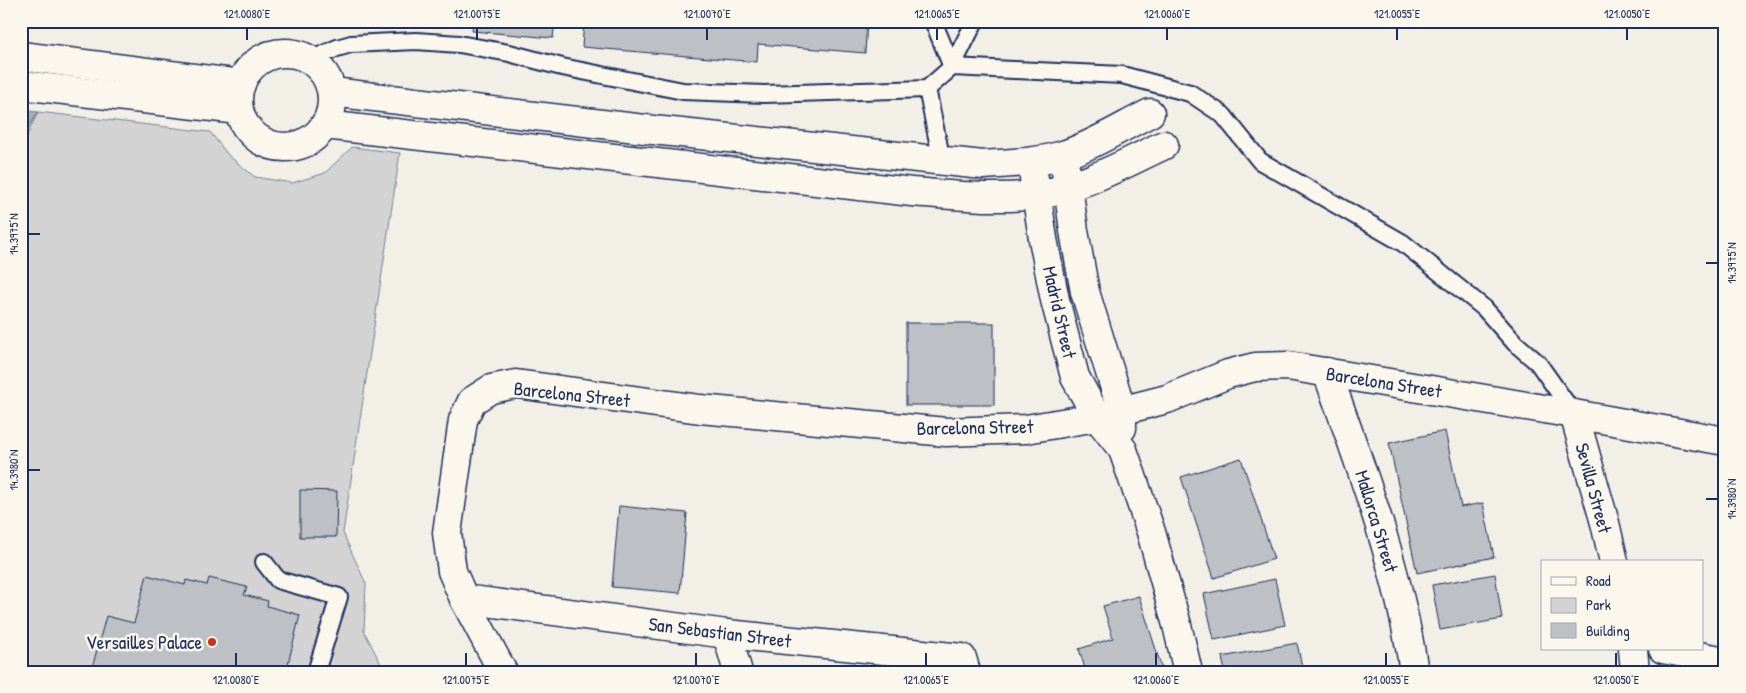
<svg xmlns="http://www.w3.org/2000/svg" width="1746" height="693" font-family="'Patrick Hand',sans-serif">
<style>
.green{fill:#d2d3d2;stroke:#768198}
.water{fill:#a9adb7;stroke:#707b93}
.building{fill:#bdc0c4;stroke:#1b2f5e}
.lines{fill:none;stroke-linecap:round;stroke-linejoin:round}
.lane-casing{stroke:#1b2f5e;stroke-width:20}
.street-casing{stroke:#1b2f5e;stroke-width:31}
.lane{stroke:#fbf7ec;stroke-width:16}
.street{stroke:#fbf7ec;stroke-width:28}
.ticks{fill:none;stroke:#1b2f5e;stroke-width:2}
.poi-dot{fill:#c8321e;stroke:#fbf7ec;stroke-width:2}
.labels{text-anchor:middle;stroke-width:5;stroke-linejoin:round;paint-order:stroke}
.street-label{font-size:19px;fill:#1b2f5e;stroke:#fbf7ec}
.poi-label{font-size:19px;fill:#1b2f5e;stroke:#fbf7ec;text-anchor:end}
.neatline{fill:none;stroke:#1b2f5e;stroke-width:2}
.ticks-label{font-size:12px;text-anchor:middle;fill:#1b2f5e}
</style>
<rect width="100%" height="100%" fill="#f2efe6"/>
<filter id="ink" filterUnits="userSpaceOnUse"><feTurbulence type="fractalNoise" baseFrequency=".02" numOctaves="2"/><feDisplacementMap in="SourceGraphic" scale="10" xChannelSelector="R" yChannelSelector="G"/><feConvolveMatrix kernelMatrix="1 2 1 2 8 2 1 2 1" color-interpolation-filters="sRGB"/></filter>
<g filter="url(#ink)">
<path class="green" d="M38,112L210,132L229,156L255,177L292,183L325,173L352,147L400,153L343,533L366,584L364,631L385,672H21V148Z"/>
<path class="water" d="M21,110L38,112L21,140Z"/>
<g class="building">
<path d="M473,21H555L553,38L472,31Z"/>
<path d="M584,21H867L865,53L758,44L757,62L582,47Z"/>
<rect x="906" y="323" width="88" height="82"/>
<path d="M1445,431L1461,507L1483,503L1494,557L1417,573L1389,443Z"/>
<path d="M1241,458L1274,559L1214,578L1181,477Z"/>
<path d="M300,490L337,491L336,537H300Z"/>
<path d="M619,506L687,513L680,593L612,587Z"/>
<path d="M1495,574L1502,619L1440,630L1432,585Z"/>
<path d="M147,575L185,585L186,580L207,585L209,578L247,587L244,595L268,601L267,606L300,615L286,672H91L106,616L134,623Z"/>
<path d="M1275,579L1285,625L1214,640L1204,594Z"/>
<path d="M1139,596L1163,672H1086L1079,649L1113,638L1103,606Z"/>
<path d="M1297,643L1303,672H1225L1222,657Z"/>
</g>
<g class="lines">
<g class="lane-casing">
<g id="lane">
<path d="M933,21L952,67"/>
<path d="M311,60L337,48L351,44L416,41L459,44L509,53L562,67L683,91L764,94L927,89L952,67L975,21"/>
<path d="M952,67L1122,75L1190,93L1223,115L1260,161L1403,243L1484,308L1515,343L1538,363L1574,414"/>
<path d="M927,89L942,161"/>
<path d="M264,562L278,580L339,597L316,672"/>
</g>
</g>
<g class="street-casing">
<g id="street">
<circle cx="285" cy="100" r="47"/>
<path d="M21,56L241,84"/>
<path d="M21,85L239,110"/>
<path d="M332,92L653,130L983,165C1010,163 1037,163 1063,155C1092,146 1122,127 1150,113"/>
<path d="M325,125L912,192C953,195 994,200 1035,195C1077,190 1126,163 1164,145"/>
<path d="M1066,171L1074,231L1085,292L1122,411V428"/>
<path d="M1034,178L1043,239L1055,300L1075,377L1097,417L1123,450L1151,532L1177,625L1188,672"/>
<path d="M1327,372C1362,470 1399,569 1414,672"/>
<path d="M1574,414L1605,523L1614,562"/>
<path d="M464,599L727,634L962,658L966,672"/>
<path d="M727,634L738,672"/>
<path d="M1633,649L1635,672"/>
<path d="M1663,649L1725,661"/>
<path d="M503,672L464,599L452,571L447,533L463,420L472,401L491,389L516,384L700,409L946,432L1026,429L1097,417L1167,399L1228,374L1255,367L1288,366L1574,414L1725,441"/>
</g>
</g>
<use href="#lane" class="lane"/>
<use href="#street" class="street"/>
</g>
</g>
<path class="ticks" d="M247,40V28M477,40V28M707,40V28M937,40V28M1167,40V28M1397,40V28M1627,40V28M28,234H40M1706,263H1718M28,470H40M1706,499H1718M236,666V653M466,666V653M696,666V653M926,666V653M1156,666V653M1386,666V653M1616,666V653"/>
<circle class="poi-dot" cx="212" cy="642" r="5"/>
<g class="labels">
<g class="street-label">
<text transform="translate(1060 312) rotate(77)" y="7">Madrid Street</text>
<text transform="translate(1384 382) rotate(9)" y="7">Barcelona Street</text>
<text transform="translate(572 394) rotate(6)" y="7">Barcelona Street</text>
<text transform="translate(975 427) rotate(-1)" y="7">Barcelona Street</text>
<text transform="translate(1594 488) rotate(75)" y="7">Sevilla Street</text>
<text transform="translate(1377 521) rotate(73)" y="7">Mallorca Street</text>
<text transform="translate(720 632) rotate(7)" y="7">San Sebastian Street</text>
</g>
<g class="poi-label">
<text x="202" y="649">Versailles Palace</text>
</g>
</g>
<rect width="1746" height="693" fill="none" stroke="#fbf7ec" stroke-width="55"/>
<rect x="1541" y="560" width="162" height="90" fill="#fbf7ec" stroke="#a1a7b3"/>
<rect x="1551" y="577" width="25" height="8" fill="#fbf7ec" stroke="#a1a7b3"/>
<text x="1586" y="586" font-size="15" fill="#1b2f5e">Road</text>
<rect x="1551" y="598" width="25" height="15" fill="#d2d3d2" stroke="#a1a7b3"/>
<text x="1586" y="610" font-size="15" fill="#1b2f5e">Park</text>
<rect x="1551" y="623" width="25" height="15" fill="#bdc0c4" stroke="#a1a7b3"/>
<text x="1586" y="636" font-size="15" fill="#1b2f5e">Building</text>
<rect x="28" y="28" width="1690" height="638" class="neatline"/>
<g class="ticks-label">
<text x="247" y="18">121.0080°E</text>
<text x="477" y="18">121.0075°E</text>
<text x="707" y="18">121.0070°E</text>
<text x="937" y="18">121.0065°E</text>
<text x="1167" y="18">121.0060°E</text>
<text x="1397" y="18">121.0055°E</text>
<text x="1627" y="18">121.0050°E</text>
<text transform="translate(14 234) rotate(-90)" y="4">14.3975°N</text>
<text transform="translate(1732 263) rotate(-90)" y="4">14.3975°N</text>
<text transform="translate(14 470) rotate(-90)" y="4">14.3980°N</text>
<text transform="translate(1732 499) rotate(-90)" y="4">14.3980°N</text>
<text x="236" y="684">121.0080°E</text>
<text x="466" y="684">121.0075°E</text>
<text x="696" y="684">121.0070°E</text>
<text x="926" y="684">121.0065°E</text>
<text x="1156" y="684">121.0060°E</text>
<text x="1386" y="684">121.0055°E</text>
<text x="1616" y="684">121.0050°E</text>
</g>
</svg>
